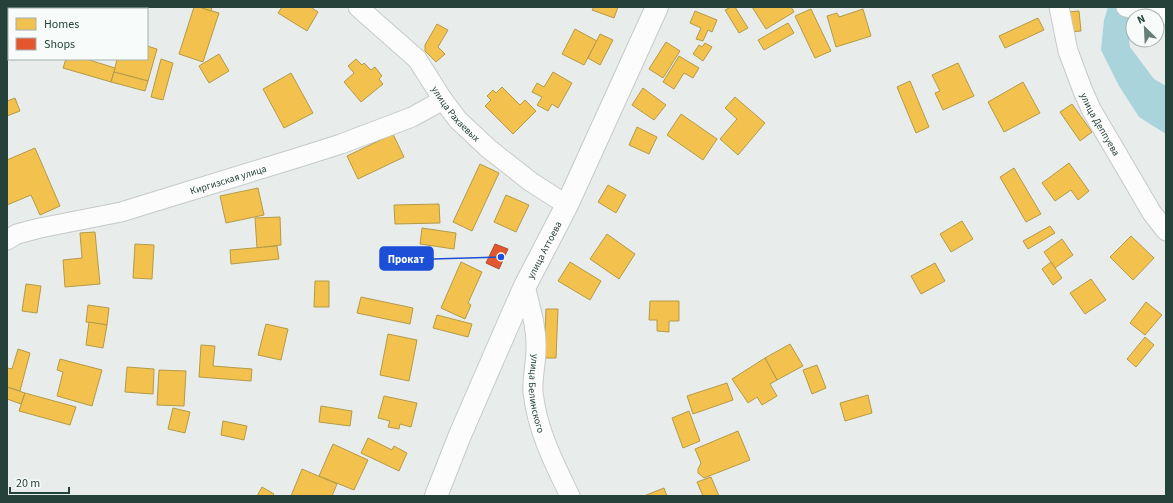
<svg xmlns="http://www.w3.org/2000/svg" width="1173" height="503" font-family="'Source Sans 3',sans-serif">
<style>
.water{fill:#a9d4db}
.homes{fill:#f2c14e;stroke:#b49b48}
.shops{fill:#e4572e;stroke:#aa5132}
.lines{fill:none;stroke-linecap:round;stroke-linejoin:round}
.street-casing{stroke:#c5cac8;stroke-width:21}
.secondary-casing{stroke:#c3cbc8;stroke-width:24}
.street{stroke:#fcfcfc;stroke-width:19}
.secondary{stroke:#fcfcfc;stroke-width:22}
.labels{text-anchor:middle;stroke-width:4;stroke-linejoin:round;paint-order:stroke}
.street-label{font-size:10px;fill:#24423a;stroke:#f7fbf9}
.leader{fill:none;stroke:#1d4ed8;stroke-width:1.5}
.callout-dot{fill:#1d4ed8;stroke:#f7fbf9;stroke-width:1.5}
.callout{fill:#1d4ed8;stroke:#1d4ed8;stroke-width:1.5}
.callout-label{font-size:11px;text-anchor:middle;font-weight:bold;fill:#fff}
</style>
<rect width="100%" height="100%" fill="#e8edeb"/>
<path class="water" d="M1108,7H1137L1128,29L1130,47L1154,79L1166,86V134L1139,117L1119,86L1101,50L1104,20Z"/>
<g class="homes">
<path d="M194,7H199L219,13L203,62L179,54Z"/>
<path d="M199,7H212L211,11Z"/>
<path d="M282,7H313L312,8L318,12L307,31L278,13Z"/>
<path d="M594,7H618L614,18L592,10Z"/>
<path d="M731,7H735L748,28L739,33L725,10Z"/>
<path d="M752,7H791L794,12L766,29Z"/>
<path d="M811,9L831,51L815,58L795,16Z"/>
<path d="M863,9L871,36L836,47L827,16L837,13L839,17Z"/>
<path d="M695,11L717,20L712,32L708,30L703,41L696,39L701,28L690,23Z"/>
<path d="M1079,11L1081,31L1068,32L1066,12Z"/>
<path d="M1038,18L1044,30L1005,48L999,36Z"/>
<path d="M788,23L794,33L764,50L758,40Z"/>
<path d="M437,24L448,30L438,47L445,54L436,62L425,51V45Z"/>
<path d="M9,26V54L7,55V27Z"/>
<path d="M575,29L597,41L584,65L562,54Z"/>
<path d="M600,34L613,40L600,65L588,58Z"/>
<path d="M666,42L680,51L663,78L649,69Z"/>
<path d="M705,43L712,47L703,61L693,54L699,45L702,47Z"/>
<path d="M147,46L157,49L148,81L114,72L117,59H147Z"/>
<path d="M219,54L229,71L209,83L199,66Z"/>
<path d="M679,56L699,68L693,78L684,73L674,89L663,82Z"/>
<path d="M66,59H86L115,68L111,82L63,68Z"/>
<path d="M161,59L173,63L163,100L151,97Z"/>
<path d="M356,59L362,65L364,63L371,70L375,67L382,76L379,79L383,84L361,102L344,82L354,73L348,66Z"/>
<path d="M958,63L974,96L943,110L935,93L940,91L932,75Z"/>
<path d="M114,72L148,81L145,91L111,82Z"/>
<path d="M553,72L572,83L558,108L552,104L548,111L537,105L542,97L532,92L537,83L544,87Z"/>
<path d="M291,73L313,113L284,128L263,89Z"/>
<path d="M910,81L929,127L916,133L897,87Z"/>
<path d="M1023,82L1040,113L1004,132L988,102Z"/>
<path d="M502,87L520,105L525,100L536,111L513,134L485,106L491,100L487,96L493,90L496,93Z"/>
<path d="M643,88L666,105L654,120L632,105Z"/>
<path d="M735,97L765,123L738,155L720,139L737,119L725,108Z"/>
<path d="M15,98L20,111L7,116V101Z"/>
<path d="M1072,104L1092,132L1080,141L1060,112Z"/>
<path d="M681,114L717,139L703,160L667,135Z"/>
<path d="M637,127L657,137L649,154L629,145Z"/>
<path d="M393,134L404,157L358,179L347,156Z"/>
<path d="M35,148L60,206L40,215L31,195L7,205V160Z"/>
<path d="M1069,163L1089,191L1078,200L1071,190L1055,201L1042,183Z"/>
<path d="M480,164L499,173L472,231L453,222Z"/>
<path d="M1014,168L1041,214L1026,222L1000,177Z"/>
<path d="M608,185L626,195L616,213L598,202Z"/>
<path d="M258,188L264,215L226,223L220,196Z"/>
<path d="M506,195L529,205L516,232L494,222Z"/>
<path d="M439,204L440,223L395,224L394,205Z"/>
<path d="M280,217L281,245L257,248L255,218Z"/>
<path d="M962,221L973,239L951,252L940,234Z"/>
<path d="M1050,226L1055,233L1028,249L1023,241Z"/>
<path d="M422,228L456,233L454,249L420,244Z"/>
<path d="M95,232L100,284L65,287L63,260L82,258L80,233Z"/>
<path d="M607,234L635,254L619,279L590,259Z"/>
<path d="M1131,236L1154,258L1133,280L1110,257Z"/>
<path d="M1062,239L1073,255L1055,268L1044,252Z"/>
<path d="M135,244L154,245L152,279L133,278Z"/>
<path d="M277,246L279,259L231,264L230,250Z"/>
<path d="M461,262L482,272L468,303L471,305L465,319L441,308Z"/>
<path d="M570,262L601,281L590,300L558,281Z"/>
<path d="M1051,262L1062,278L1053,285L1042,269Z"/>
<path d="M935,263L945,281L921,294L911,276Z"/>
<path d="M1091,279L1106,300L1085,314L1070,293Z"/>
<path d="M315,281H329V307H314Z"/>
<path d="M26,284L41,286L37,313L22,311Z"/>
<path d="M361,297L413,308L410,324L357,313Z"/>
<path d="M650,301H679V321H669V332L657,331V320H649Z"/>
<path d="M1146,302L1162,315L1145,335L1130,323Z"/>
<path d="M88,305L109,308L107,325L86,322Z"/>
<path d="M546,309H558L556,358H544Z"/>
<path d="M437,315L472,324L468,337L433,328Z"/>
<path d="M89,322L107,325L103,348L86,345Z"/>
<path d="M266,324L288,329L281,360L258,355Z"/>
<path d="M388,334L417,340L409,381L380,375Z"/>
<path d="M1145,337L1154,345L1136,367L1127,359Z"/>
<path d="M790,344L803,366L777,380L765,358Z"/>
<path d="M201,345L215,346L213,366L252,369L251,381L199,377Z"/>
<path d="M18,349L30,353L20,391L7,387V368L12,369Z"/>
<path d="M765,358L777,380L770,384L777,396L762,405L757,397L748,403L732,379Z"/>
<path d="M60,359L102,370L92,406L57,396L63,372L57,370Z"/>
<path d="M817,365L826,388L812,394L803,370Z"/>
<path d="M127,367L154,369L153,394L125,392Z"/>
<path d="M159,370L186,371L184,406L157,405Z"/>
<path d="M727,383L733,400L693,414L687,396Z"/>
<path d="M7,387L25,393L21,404L7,399Z"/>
<path d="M25,393L76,407L70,425L19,411Z"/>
<path d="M868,395L872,413L845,421L840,403Z"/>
<path d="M384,396L417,403L411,427L400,424L399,429L388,427L390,421L378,418Z"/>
<path d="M321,406L352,411L350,426L319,422Z"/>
<path d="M173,408L190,412L185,433L168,429Z"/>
<path d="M689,411L700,441L683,448L672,418Z"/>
<path d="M223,421L247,426L244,440L221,435Z"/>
<path d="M738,431L750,460L704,478L698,473V469L701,463L695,449Z"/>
<path d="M368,438L392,450L394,446L407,453L399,471L361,453Z"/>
<path d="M333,444L368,460L354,490L319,476Z"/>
<path d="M302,469L337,484L332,496H291Z"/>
<path d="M711,477L719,496H703L697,482Z"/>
<path d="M262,487L274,494L272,496H257Z"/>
<path d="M664,488L667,496H644Z"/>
</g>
<path class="shops" d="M495,244L508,249L499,269L486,263Z"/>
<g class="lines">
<g class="street-casing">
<g id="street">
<path id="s1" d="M358,7L417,59L443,100L458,120L489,149L531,182L567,205"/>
<path id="s2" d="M1059,7L1068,51L1083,91L1091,109L1152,213L1166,231"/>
<path d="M1126,7L1166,15"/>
<path id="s3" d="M7,240L17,234L40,228L121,212L300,157L341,144L412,117L443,100"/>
<path id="s4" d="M525,286C530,307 537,328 536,349C536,364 532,378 533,392C537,430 554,463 570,496"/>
</g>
</g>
<g class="secondary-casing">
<g id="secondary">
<path id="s5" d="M436,496L460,435L510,320L525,286L567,205L657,7"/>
</g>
</g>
<use href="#street" class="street"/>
<use href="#secondary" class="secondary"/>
</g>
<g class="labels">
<g class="street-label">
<text dy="4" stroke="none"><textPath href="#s1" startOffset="146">улица Рахаевых</textPath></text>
<text dy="4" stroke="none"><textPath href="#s2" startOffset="125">улица Деппуева</textPath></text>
<text dy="4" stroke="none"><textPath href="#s3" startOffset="230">Киргизская улица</textPath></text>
<text dy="4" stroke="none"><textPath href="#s5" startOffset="269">улица Аттоева</textPath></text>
<text dy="4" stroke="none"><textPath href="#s4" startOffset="109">улица Белинского</textPath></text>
</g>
</g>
<path class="leader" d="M501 257L433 259"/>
<circle class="callout-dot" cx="501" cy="257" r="4"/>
<rect class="callout" x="380" y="247" width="53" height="23" rx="4"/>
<g class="callout-label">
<text x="406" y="263">Прокат</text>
</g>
<rect width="1173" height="503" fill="none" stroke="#24423a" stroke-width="16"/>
<rect x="8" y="8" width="140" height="52" fill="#f7fbf9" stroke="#a3b1ad"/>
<rect x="16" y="18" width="20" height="12" fill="#f2c14e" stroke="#a3b1ad"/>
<text x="44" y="28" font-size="12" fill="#24423a">Homes</text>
<rect x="16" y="38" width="20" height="12" fill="#e4572e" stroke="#a3b1ad"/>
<text x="44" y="48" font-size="12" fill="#24423a">Shops</text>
<g transform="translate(1145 28) rotate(336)"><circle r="19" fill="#f7fbf9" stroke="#a3b1ad"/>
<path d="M0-3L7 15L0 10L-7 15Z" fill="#697e78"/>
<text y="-6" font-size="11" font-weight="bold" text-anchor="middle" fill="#24423a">N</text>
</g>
<path d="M10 487v6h59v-6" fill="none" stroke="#24423a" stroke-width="2"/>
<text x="16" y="487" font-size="12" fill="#24423a" stroke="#f7fbf9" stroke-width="3" paint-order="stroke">20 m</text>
</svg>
